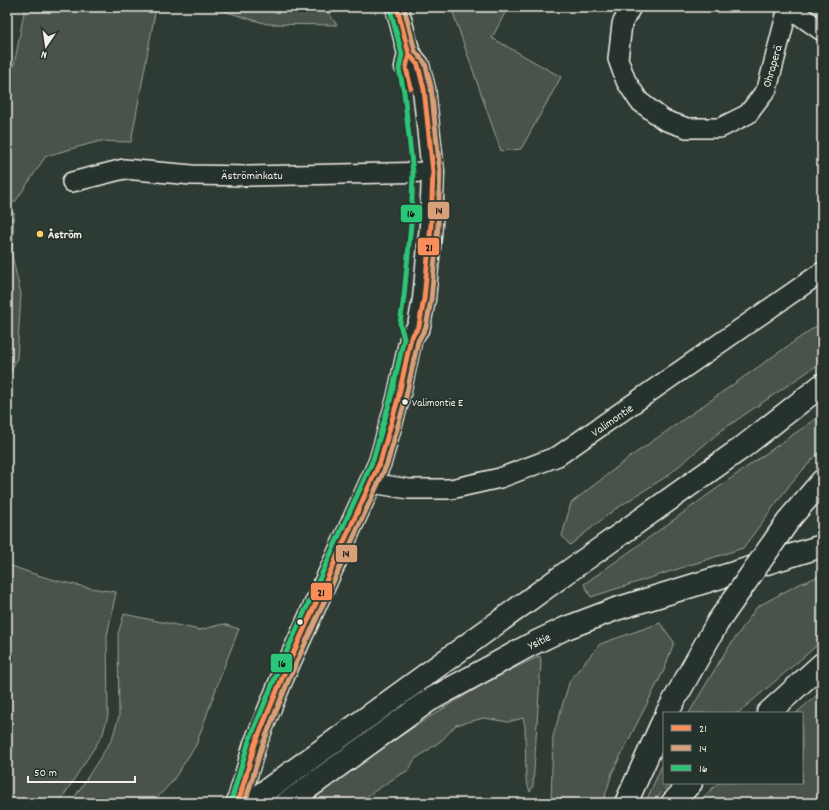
<svg xmlns="http://www.w3.org/2000/svg" width="829" height="810" font-family="Dekko,sans-serif">
<style>
.green{fill:#48524c;stroke:#9ea29a}
.lines{fill:none;stroke-linecap:round;stroke-linejoin:round}
.minor-casing{stroke:#f4f1e8;stroke-width:22}
.major-casing{stroke:#f4f1e8;stroke-width:25}
.highway-casing{stroke:#f4f1e8;stroke-width:25}
.minor{stroke:#26332d;stroke-width:19}
.major{stroke:#26332d;stroke-width:22}
.highway{stroke:#26332d;stroke-width:22}
.highway-bridge-casing{stroke:#f4f1e8;stroke-width:25;stroke-linecap:butt}
.highway-bridge{stroke:#26332d;stroke-width:22}
.bus-1-casing{stroke:#26332d;stroke-width:8}
.bus-2-casing{stroke:#26332d;stroke-width:8}
.bus-3-casing{stroke:#26332d;stroke-width:8}
.bus-1{stroke:#fa8e5a;stroke-width:5}
.bus-2{stroke:#d9a179;stroke-width:5}
.bus-3{stroke:#2dc577;stroke-width:5}
.poi-dot{fill:#ffd166;stroke:#26332d;stroke-width:1.5}
.bus-dot{fill:#f4f1e8;stroke:#26332d;stroke-width:1.5}
.labels{text-anchor:middle;stroke-width:3.5;stroke-linejoin:round;paint-order:stroke}
.bus-label{font-size:11px;fill:#f4f1e8;stroke:#26332d;text-anchor:start}
.street-label{font-size:12px;fill:#f4f1e8;stroke:#26332d}
.poi-label{font-size:12px;font-weight:bold;fill:#f4f1e8;stroke:#26332d;text-anchor:start}
.line-badge{stroke:#26332d;stroke-width:1.5}
.pale-badge-label{font-size:11px;text-anchor:middle;font-weight:bold;fill:#111}
</style>
<rect width="100%" height="100%" fill="#2e3b34"/>
<filter id="ink" filterUnits="userSpaceOnUse"><feTurbulence type="fractalNoise" baseFrequency=".025" numOctaves="2"/><feDisplacementMap in="SourceGraphic" scale="8" xChannelSelector="R" yChannelSelector="G"/><feConvolveMatrix kernelMatrix="1 2 1 2 8 2 1 2 1" color-interpolation-filters="sRGB"/></filter>
<g filter="url(#ink)">
<g class="green">
<path d="M25,7H156L131,142L100,141L46,156L15,202L7,201V103Z"/>
<path d="M210,7H324L337,25L267,24Z"/>
<path d="M451,7H508L492,38L561,77L521,149L501,151Z"/>
<path d="M7,212L14,213L12,256L21,294L17,358L7,382Z"/>
<path d="M822,322V362L722,430L667,476L614,510L570,545L562,536L571,503L630,457Z"/>
<path d="M822,415V449L791,483L743,548L591,597L584,584C664,528 741,469 822,415Z"/>
<path d="M7,564C41,578 79,587 116,592L107,636L108,715L103,734L59,803H7Z"/>
<path d="M822,575V641L738,713H689L724,654L757,607L795,586Z"/>
<path d="M124,614L200,630L223,624L239,629L222,672L196,745L172,782L152,803H71L112,739L119,716L118,634Z"/>
<path d="M660,623L674,642L664,670L612,773L603,803H551L553,736L570,680L600,644Z"/>
<path d="M540,656L541,661L533,786L530,792L526,780L525,726L523,718L508,722L484,718L456,725L442,740L414,760L409,770L396,777L357,803H308C339,779 370,757 402,735C446,706 491,678 540,656Z"/>
<path d="M822,691V803H697L718,783H802V713H796Z"/>
<path d="M664,761V783H670L656,799H647Z"/>
</g>
<g class="lines">
<g class="minor-casing">
<g id="minor">
<path d="M631,7L622,24L618,59L626,81L639,101L664,120L687,128H720L748,114L767,89L788,8"/>
<path d="M788,7L822,31"/>
<path d="M72,182L124,169L192,175L249,176L433,172"/>
<path d="M371,483L409,489H451L500,478L558,456L822,272"/>
</g>
</g>
<g class="major-casing">
<g id="major">
<path d="M397,7L409,54L406,67"/>
<path d="M238,803L255,744L283,676L380,462L398,399L411,338L419,326L424,299L431,225L433,172L424,89L418,65L409,54"/>
</g>
</g>
<g class="highway-casing">
<g id="highway">
<path d="M791,517L822,481"/>
<path d="M667,713L718,622"/>
<path d="M768,713L822,664"/>
<path d="M249,803L573,568L743,447L822,385"/>
<path d="M287,803L428,701L530,645L566,628L616,609L822,546"/>
<path d="M626,803L664,719"/>
<path d="M672,803L691,783"/>
</g>
</g>
<use href="#minor" class="minor"/>
<use href="#major" class="major"/>
<use href="#highway" class="highway"/>
<g class="highway-bridge-casing">
<path id="highway-bridge" d="M718,622L791,517"/>
</g>
<use href="#highway-bridge" class="highway-bridge"/>
<g class="bus-1-casing">
<g id="bus-1">
<path d="M397,7L409,54L406,68L411,88"/>
<path d="M238,803L255,744L283,676L380,462L398,399L411,338L419,326L424,299L431,225L433,172L424,89L418,65L409,54"/>
</g>
</g>
<g class="bus-2-casing">
<path id="bus-2" d="M245,803L262,746L289,679L387,464L405,401L418,341L426,327L431,300L438,226L440,171L431,87L425,63L415,51L404,7"/>
</g>
<g class="bus-3-casing">
<path id="bus-3" d="M231,801L249,741L277,673L373,460L391,397L404,338L400,324L404,296L411,224L413,173L404,92L399,69L402,54L390,9"/>
</g>
<use href="#bus-1" class="bus-1"/>
<use href="#bus-2" class="bus-2"/>
<use href="#bus-3" class="bus-3"/>
</g>
</g>
<circle class="poi-dot" cx="40" cy="234" r="4"/>
<g class="bus-dot">
<circle cx="405" cy="402" r="3.5"/>
<circle cx="300" cy="622" r="3.5"/>
</g>
<g class="labels">
<g class="bus-label">
<text x="412" y="406">Valimontie E</text>
</g>
<g class="street-label">
<text transform="translate(772 66) rotate(-74)" y="4">Ohraperä</text>
<text x="252" y="179">Äströminkatu</text>
<text transform="translate(612 420) rotate(-35)" y="4">Valimontie</text>
<text transform="translate(539 641) rotate(-26)" y="4">Ysitie</text>
</g>
<g class="poi-label">
<text x="48" y="238">Åström</text>
</g>
</g>
<g class="line-badge">
<rect x="427" y="201" width="23" height="19" rx="4" fill="#d9a179"/>
<rect x="400" y="204" width="23" height="19" rx="4" fill="#2dc577"/>
<rect x="417" y="237" width="23" height="19" rx="4" fill="#fa8e5a"/>
<rect x="335" y="544" width="23" height="19" rx="4" fill="#d9a179"/>
<rect x="310" y="582" width="23" height="19" rx="4" fill="#fa8e5a"/>
<rect x="270" y="653" width="23" height="20" rx="4" fill="#2dc577"/>
</g>
<g class="pale-badge-label">
<text x="439" y="214">14</text>
<text x="411" y="217">16</text>
<text x="429" y="251">21</text>
<text x="346" y="557">14</text>
<text x="321" y="596">21</text>
<text x="282" y="667">16</text>
</g>
<rect width="829" height="810" fill="none" stroke="#26332d" stroke-width="24"/>
<rect x="12" y="12" width="805" height="786" fill="none" stroke="#f4f1e8" stroke-width="1.5" filter="url(#ink)"/>
<rect x="663" y="712" width="140" height="72" fill="#26332d" stroke="#787f78"/>
<rect x="671" y="725" width="20" height="6" fill="#fa8e5a" stroke="#787f78"/>
<text x="699" y="732" font-size="12" fill="#f4f1e8">21</text>
<rect x="671" y="745" width="20" height="6" fill="#d9a179" stroke="#787f78"/>
<text x="699" y="752" font-size="12" fill="#f4f1e8">14</text>
<rect x="671" y="765" width="20" height="6" fill="#2dc577" stroke="#787f78"/>
<text x="699" y="772" font-size="12" fill="#f4f1e8">16</text>
<g transform="translate(46 46) rotate(193)" stroke="#26332d" stroke-width="3" paint-order="stroke">
<path d="M0-3L7 15L0 10L-7 15Z" fill="#f4f1e8"/>
<text y="-6" font-size="11" font-weight="bold" text-anchor="middle" fill="#f4f1e8">N</text>
</g>
<path d="M28 776v6h107v-6" fill="none" stroke="#f4f1e8" stroke-width="2"/>
<text x="34" y="776" font-size="12" fill="#f4f1e8" stroke="#26332d" stroke-width="3" paint-order="stroke">50 m</text>
</svg>
